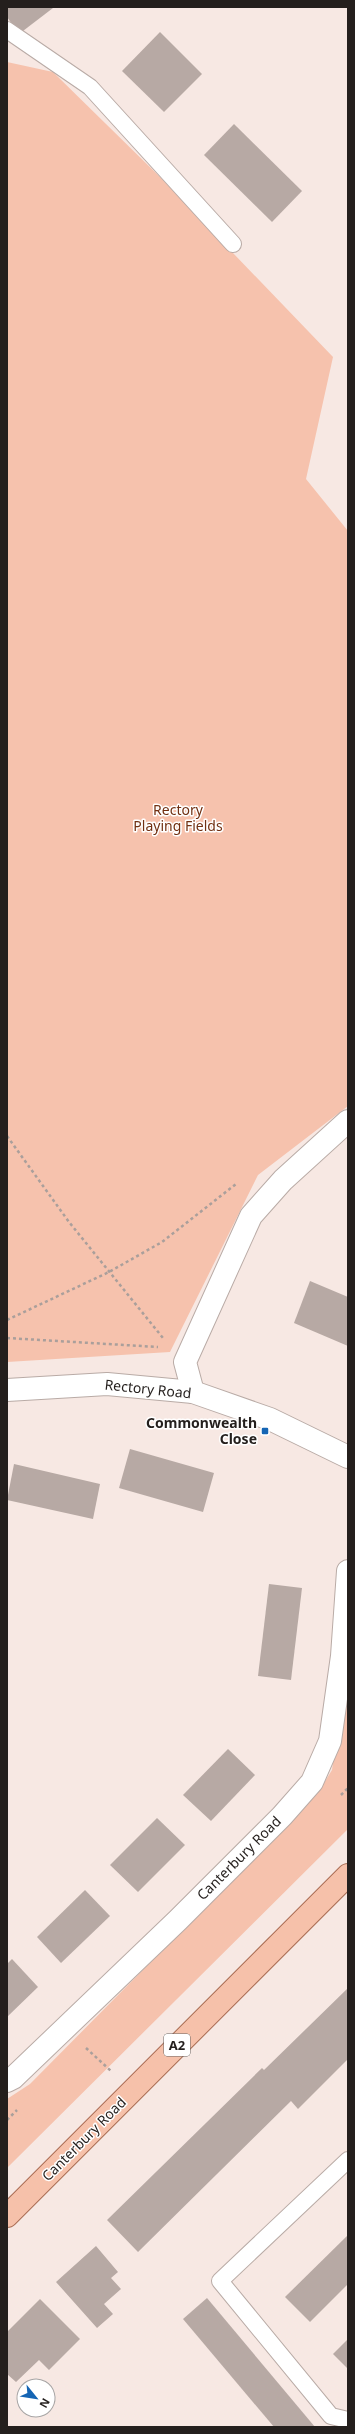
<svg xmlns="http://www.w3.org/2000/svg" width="355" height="2434" font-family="'Noto Sans',sans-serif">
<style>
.green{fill:#f6c2ad}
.building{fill:#b7a9a4}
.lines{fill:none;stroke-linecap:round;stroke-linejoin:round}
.lane-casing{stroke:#b9aba6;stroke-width:18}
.street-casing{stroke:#b9aba6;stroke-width:24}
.secondary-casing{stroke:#b9aba6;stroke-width:24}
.primary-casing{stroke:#a96d54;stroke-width:24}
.path{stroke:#aa9f9b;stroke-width:2.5;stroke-dasharray:3 3;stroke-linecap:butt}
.lane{stroke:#fff;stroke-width:16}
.street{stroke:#fff;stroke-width:22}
.secondary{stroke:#fff;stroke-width:22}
.primary{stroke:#f6c1aa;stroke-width:22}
.poi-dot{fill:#1565b4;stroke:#fff;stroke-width:1.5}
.labels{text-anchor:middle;stroke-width:3;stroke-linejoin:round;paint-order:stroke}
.shield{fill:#fff;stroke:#666261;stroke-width:1}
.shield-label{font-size:13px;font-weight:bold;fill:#241f1d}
.park-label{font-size:14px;fill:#713012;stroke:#fff}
.street-label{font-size:14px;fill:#241f1d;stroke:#fff}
.poi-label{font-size:14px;font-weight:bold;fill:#241f1d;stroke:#fff;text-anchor:end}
</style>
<rect width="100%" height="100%" fill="#f7e8e3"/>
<g class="green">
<path d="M7,62L53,72L158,175L333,357L306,479L348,531V1106L258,1175L170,1352L7,1362Z"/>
<path d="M348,1652V1829L7,2168V2099L30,2084L317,1794L332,1770Z"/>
</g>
<g class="building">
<path d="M7,7H52L53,8L19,34L7,17Z"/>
<path d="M160,32L202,74L164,112L122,71Z"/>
<path d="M234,124L302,191L272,222L204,155Z"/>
<path d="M310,1281L348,1297V1346L294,1323Z"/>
<path d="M130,1449L214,1473L203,1512L119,1488Z"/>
<path d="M14,1464L100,1484L93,1519L7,1500Z"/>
<path d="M269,1584L302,1588L291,1680L258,1676Z"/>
<path d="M228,1749L255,1775L211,1821L183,1795Z"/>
<path d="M157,1818L185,1845L138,1892L110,1865Z"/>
<path d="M85,1890L110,1916L61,1963L37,1937Z"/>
<path d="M12,1959L38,1987L7,2017V1964Z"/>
<path d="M348,1988V2059L298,2109L291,2101L138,2252L107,2220L262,2068L264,2070Z"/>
<path d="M348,2235V2284L310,2322L285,2297Z"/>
<path d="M96,2246L118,2272L111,2278L121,2289L104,2304L113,2314L97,2328L56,2282Z"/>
<path d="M207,2298L315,2427H274L183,2319Z"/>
<path d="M40,2299L80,2339L49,2370L39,2360L16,2382L7,2374V2332Z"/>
<path d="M348,2339V2369L333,2354Z"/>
</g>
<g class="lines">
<g class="lane-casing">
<g id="lane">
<path d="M7,30L90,87L233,244"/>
<path d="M348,2160L220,2281L331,2416L348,2420"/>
</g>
</g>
<g class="street-casing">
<g id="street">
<path d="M193,1392L185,1362L251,1216L283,1180L348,1121"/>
<path d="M7,2081L13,2078L178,1920L282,1816L312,1782L330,1741L342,1656L348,1571"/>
</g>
</g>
<g class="secondary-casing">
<path id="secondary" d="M7,1390L107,1384L193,1392L270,1419L348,1457"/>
</g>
<g class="primary-casing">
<path id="primary" d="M7,2216L348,1875"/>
</g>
<g class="path">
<path d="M7,1136L69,1222L163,1338"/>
<path d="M7,1320L109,1272L162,1242L236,1184"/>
<path d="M7,1338L158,1347"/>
<path d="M341,1795L348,1788"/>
<path d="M86,2048L111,2071"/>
<path d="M7,2120L17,2110"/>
</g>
<use href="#lane" class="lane"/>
<use href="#street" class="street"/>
<use href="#secondary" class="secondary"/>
<use href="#primary" class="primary"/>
</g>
<rect class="poi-dot" x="261" y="1427" width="8" height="8" rx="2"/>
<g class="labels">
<rect class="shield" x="164" y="2034" width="26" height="22" rx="3"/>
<g class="shield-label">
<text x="177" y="2050">A2</text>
</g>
<g class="park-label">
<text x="178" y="815">Rectory<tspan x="178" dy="16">Playing Fields</tspan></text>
</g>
<g class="street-label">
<text transform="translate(148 1389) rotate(6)" y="5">Rectory Road</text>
<text transform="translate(239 1858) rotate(-45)" y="5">Canterbury Road</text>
<text transform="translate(84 2139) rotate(-45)" y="5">Canterbury Road</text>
</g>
<g class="poi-label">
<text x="257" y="1428">Commonwealth<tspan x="257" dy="16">Close</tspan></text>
</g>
</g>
<rect width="355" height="2434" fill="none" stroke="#241f1d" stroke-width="16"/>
<g transform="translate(36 2398) rotate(120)"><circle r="19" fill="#ffffff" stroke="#a7a5a5"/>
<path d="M0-3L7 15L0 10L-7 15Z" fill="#1565b4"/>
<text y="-6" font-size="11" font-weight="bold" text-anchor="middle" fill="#241f1d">N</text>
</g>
</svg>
